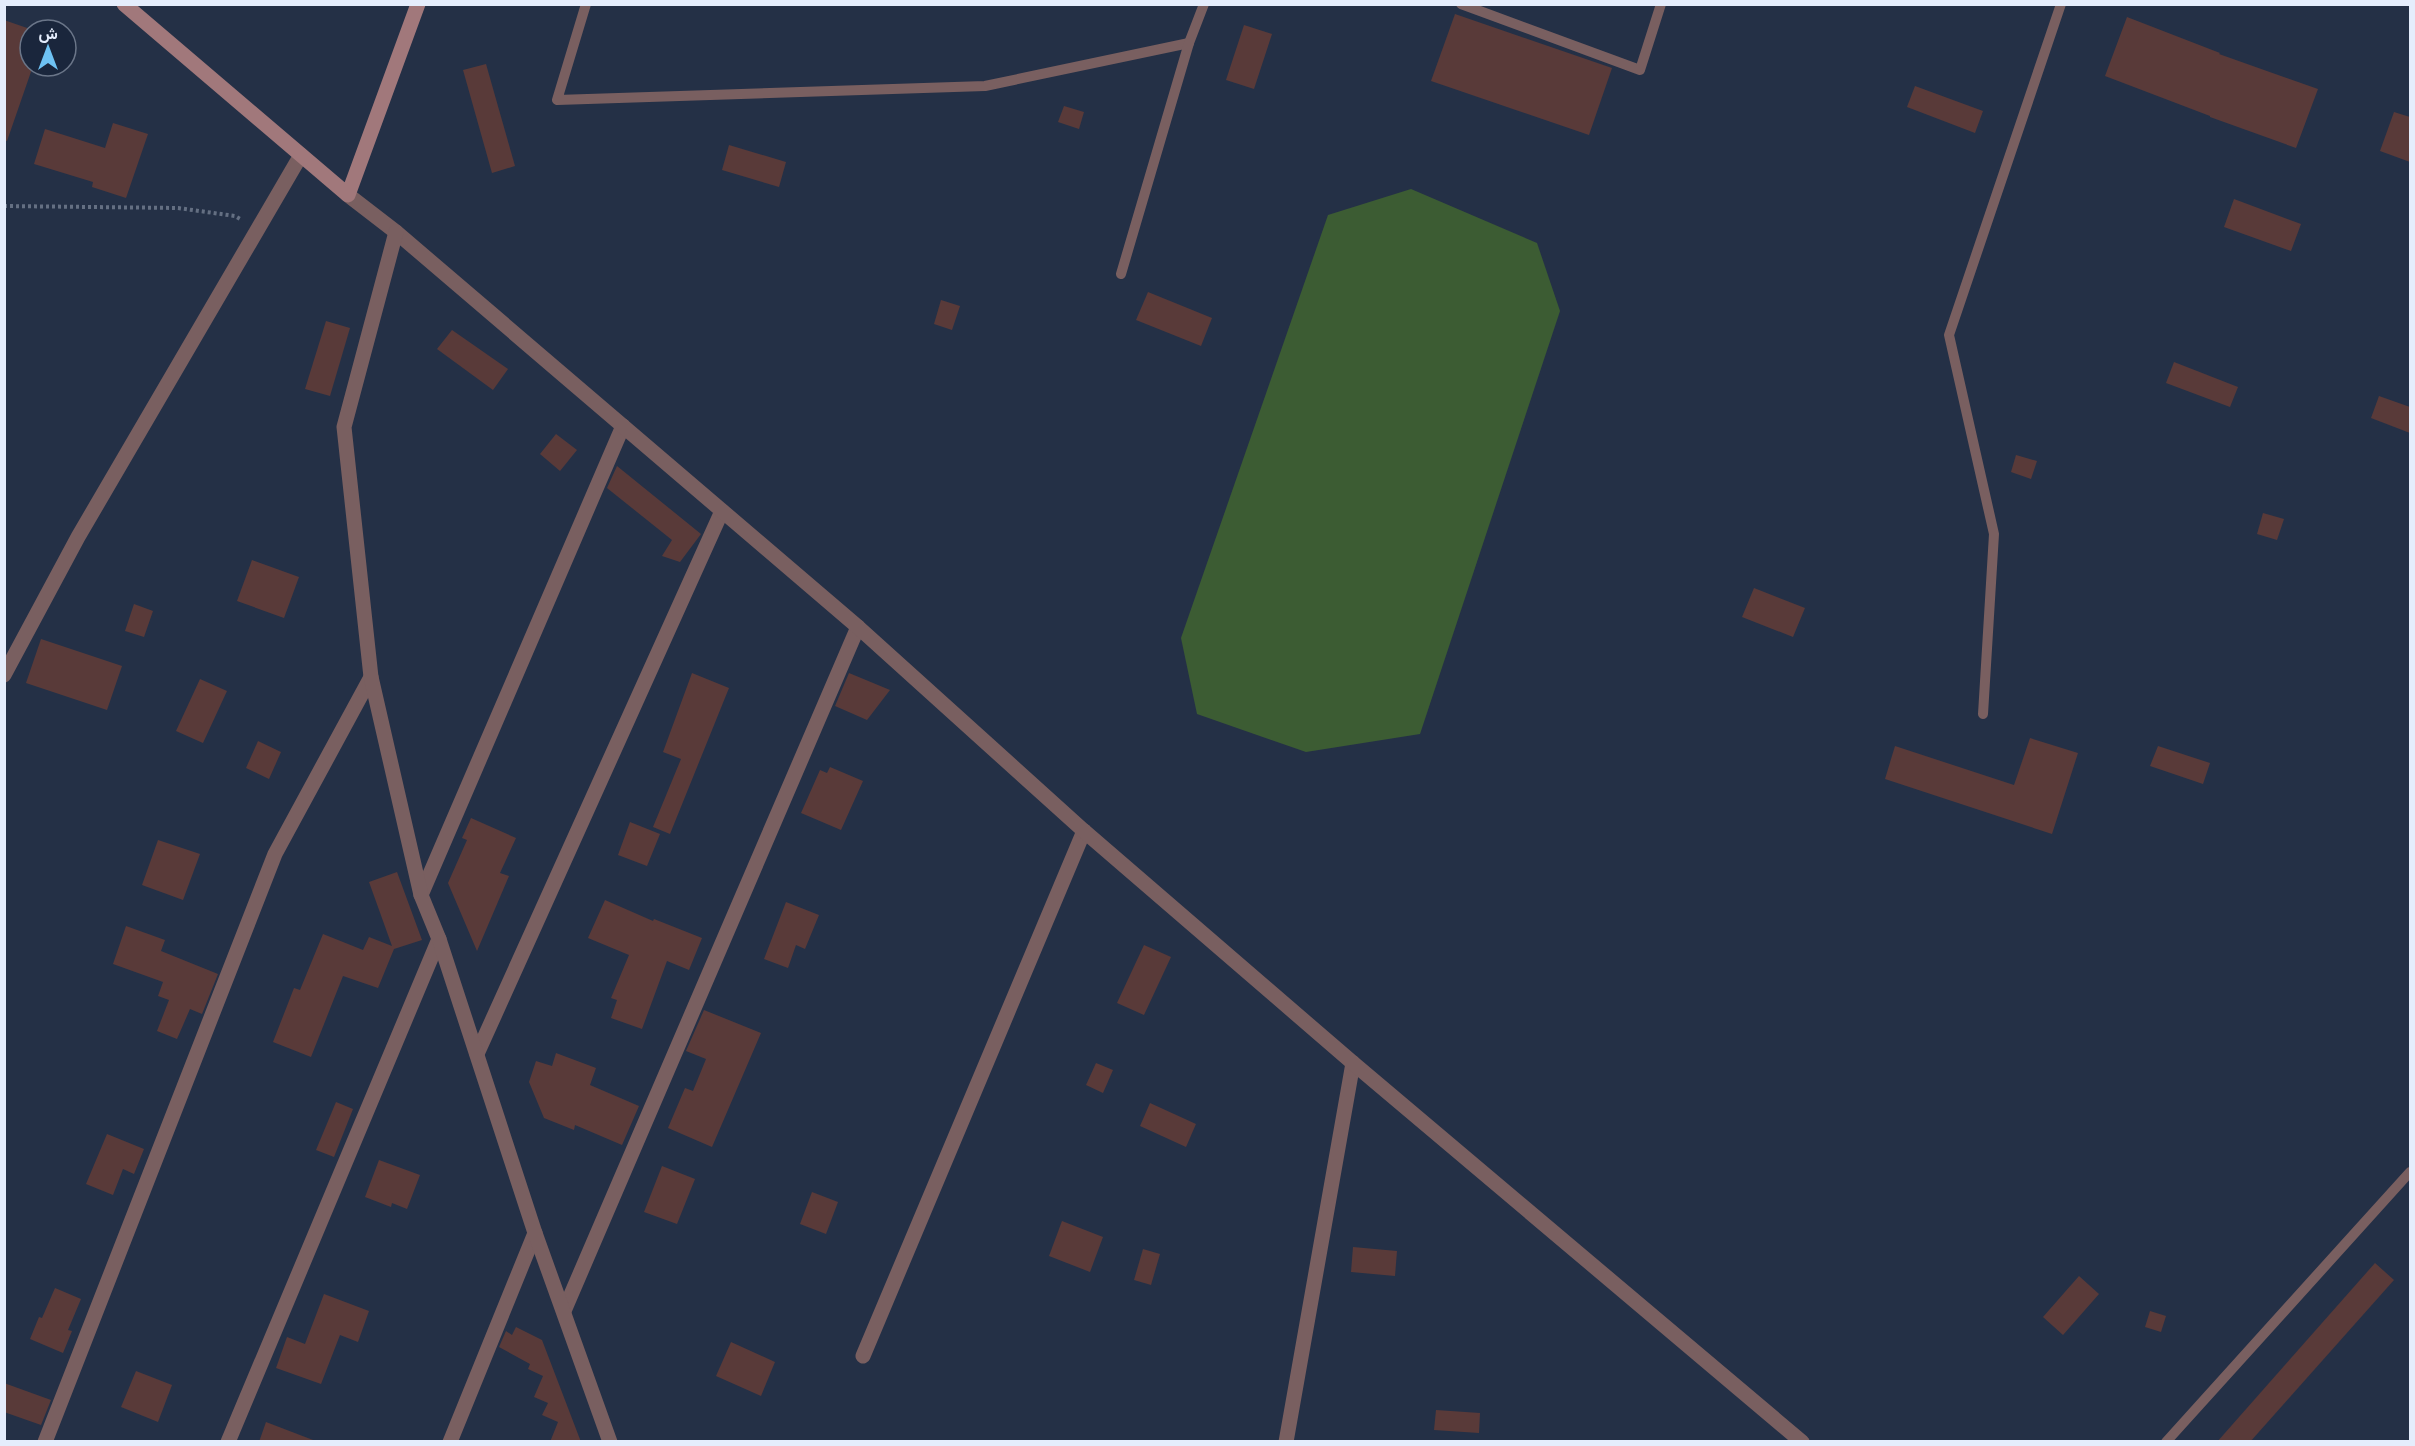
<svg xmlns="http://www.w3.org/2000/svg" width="2415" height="1446" font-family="'Titillium Web',Vazirmatn,sans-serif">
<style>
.green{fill:#3c5c33}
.building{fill:#593a39}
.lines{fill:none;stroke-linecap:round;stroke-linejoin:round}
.path{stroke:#646f82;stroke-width:4;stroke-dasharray:3 3;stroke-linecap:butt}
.service{stroke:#795f60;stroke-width:10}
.minor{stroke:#795f60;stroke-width:15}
.tertiary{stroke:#795f60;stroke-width:15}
.secondary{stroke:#a1787b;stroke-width:15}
</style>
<rect width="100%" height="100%" fill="#243046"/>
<path class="green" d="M1411,189L1537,243L1560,311L1420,734L1306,752L1197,714L1181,638L1328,215Z"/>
<g class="building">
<path d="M1455,14L1612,68L1589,135L1431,81Z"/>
<path d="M2127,17L2220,53L2219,54L2318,89L2296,148L2210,117V116L2105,76Z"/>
<path d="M4,20L30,29V66H33L7,141L4,140Z"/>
<path d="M1244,25L1272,34L1254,89L1226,80Z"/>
<path d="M486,64L515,166L492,173L463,70Z"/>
<path d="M1915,86L1983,111L1975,133L1907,107Z"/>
<path d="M1064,106L1084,112L1079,129L1058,122Z"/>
<path d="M2394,112L2410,117V162L2380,151Z"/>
<path d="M113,123L148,134L126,198L92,187L93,182L34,164L45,129L105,148Z"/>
<path d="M729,145L786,162L779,187L722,170Z"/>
<path d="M2234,199L2301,224L2291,251L2224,227Z"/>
<path d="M1148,292L1212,318L1201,346L1136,320Z"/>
<path d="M941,300L960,306L952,330L934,324Z"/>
<path d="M326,321L350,328L330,396L305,389Z"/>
<path d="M452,330L508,369L493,390L437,349Z"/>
<path d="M2174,362L2238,387L2230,407L2166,383Z"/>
<path d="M2379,396L2410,407V433L2371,418Z"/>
<path d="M556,434L577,450L560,471L540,454Z"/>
<path d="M2016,455L2037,461L2031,479L2011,472Z"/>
<path d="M617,466L701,534L680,562L662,556L672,540L607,488Z"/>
<path d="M2263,513L2284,519L2277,540L2257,534Z"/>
<path d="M252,560L299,577L284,618L237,601Z"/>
<path d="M1754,588L1805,608L1793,637L1742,617Z"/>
<path d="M134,604L153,611L144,637L125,631Z"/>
<path d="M41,639L122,666L107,710L26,683Z"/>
<path d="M692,673L729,688L670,834L653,827L681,759L663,752Z"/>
<path d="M849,673L890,690L867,720L835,706Z"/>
<path d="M200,679L227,691L203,743L176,731Z"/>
<path d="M2030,738L2078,753L2052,834L1885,779L1895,746L2014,785Z"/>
<path d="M258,741L281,752L269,779L246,768Z"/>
<path d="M2158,746L2210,763L2203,784L2150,766Z"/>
<path d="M830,767L863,781L841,830L801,813L820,770L827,773Z"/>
<path d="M471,818L516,838L500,873L509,876L477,951L448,883L467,840L462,838Z"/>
<path d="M630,822L660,834L647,866L618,855Z"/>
<path d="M158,840L200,854L183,900L142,885Z"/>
<path d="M397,872L422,940L394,949L378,988L343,976L311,1057L273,1042L294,988L300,990L323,934L363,950L369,937L392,946L369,882Z"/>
<path d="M605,900L653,921L654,919L702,938L689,970L667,961L642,1029L611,1018L617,1000L611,998L629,955L588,938Z"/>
<path d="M786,902L819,915L805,949L796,945L788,968L764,959Z"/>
<path d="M126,926L165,940L161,951L218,974L202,1014L190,1009L177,1039L157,1031L169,1000L158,996L163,982L113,964Z"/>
<path d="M1144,945L1171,957L1144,1015L1117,1003Z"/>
<path d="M704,1010L761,1033L712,1147L668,1128L685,1088L693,1091L706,1059L686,1051Z"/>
<path d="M556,1053L596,1068L590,1085L639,1106L622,1145L575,1125L574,1130L544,1118L529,1082L536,1061L552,1066Z"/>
<path d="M1096,1063L1113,1070L1103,1093L1086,1085Z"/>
<path d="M336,1102L353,1109L334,1157L316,1150Z"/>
<path d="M1150,1103L1196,1124L1186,1147L1140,1126Z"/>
<path d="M107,1134L144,1149L134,1174L123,1169L113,1195L86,1184Z"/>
<path d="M379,1160L420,1175L407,1209L392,1203L391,1207L365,1197Z"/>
<path d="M662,1166L695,1179L677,1224L644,1212Z"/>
<path d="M812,1192L838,1202L826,1234L800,1224Z"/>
<path d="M1062,1221L1103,1237L1090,1272L1049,1256Z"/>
<path d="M1353,1247L1397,1251L1395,1276L1351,1272Z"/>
<path d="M1143,1249L1160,1254L1151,1285L1134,1280Z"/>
<path d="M2375,1263L2394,1280L2250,1442H2217Z"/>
<path d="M2079,1276L2099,1294L2063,1335L2043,1317Z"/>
<path d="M55,1288L81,1299L68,1330L72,1331L63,1353L30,1339L39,1317L42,1318Z"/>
<path d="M324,1294L369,1311L358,1342L340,1335L321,1384L276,1368L287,1337L305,1344Z"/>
<path d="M2150,1311L2166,1316L2161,1332L2145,1327Z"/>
<path d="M516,1327L542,1340L581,1442H550L558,1422L542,1415L548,1403L534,1397L543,1376L528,1369L530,1364L499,1347L506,1331L512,1335Z"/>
<path d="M731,1342L775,1362L761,1396L716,1376Z"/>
<path d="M136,1371L172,1385L158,1422L121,1407Z"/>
<path d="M4,1383L51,1400L41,1425L4,1412Z"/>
<path d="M1436,1410L1480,1413L1479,1433L1434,1430Z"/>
<path d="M266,1422L313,1440L312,1442H259Z"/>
</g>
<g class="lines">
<path class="path" d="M4,206L178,208L235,216L242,220"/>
<g class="service">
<path d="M586,4L557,100L985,86L1189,43"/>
<path d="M1461,4L1640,70L1661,4"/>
<path d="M1121,274L1189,43L1204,4"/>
<path d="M1983,714L1994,534L1949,335L2061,4"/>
<path d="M2166,1442L2410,1172"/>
</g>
<g class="minor">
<path d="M4,675L78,537L301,155"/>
<path d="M421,895L623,426"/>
<path d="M477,1054L722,511"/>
<path d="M564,1311L858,627"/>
<path d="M863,1356L1084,831"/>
<path d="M45,1442L275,854L371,677"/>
<path d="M228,1442L439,939"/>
<path d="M450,1442L535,1233"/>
<path d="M1286,1442L1353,1063"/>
</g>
<g class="tertiary">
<path d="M348,195L396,232L858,627L1084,831L1353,1063L1802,1442"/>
<path d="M396,232L344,427L371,677L421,895L439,939L535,1233L610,1442"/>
</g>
<path class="secondary" d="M124,4L348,195L418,4"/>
</g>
<rect width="2415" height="1446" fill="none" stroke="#e5edfc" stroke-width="12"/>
<g transform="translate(48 48)"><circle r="28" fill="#1a263c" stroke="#6b7689" stroke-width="1.5"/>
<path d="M0-4.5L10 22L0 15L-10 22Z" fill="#6ec2f3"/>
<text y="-9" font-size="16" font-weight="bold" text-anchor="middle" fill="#e5edfc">ش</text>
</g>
</svg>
